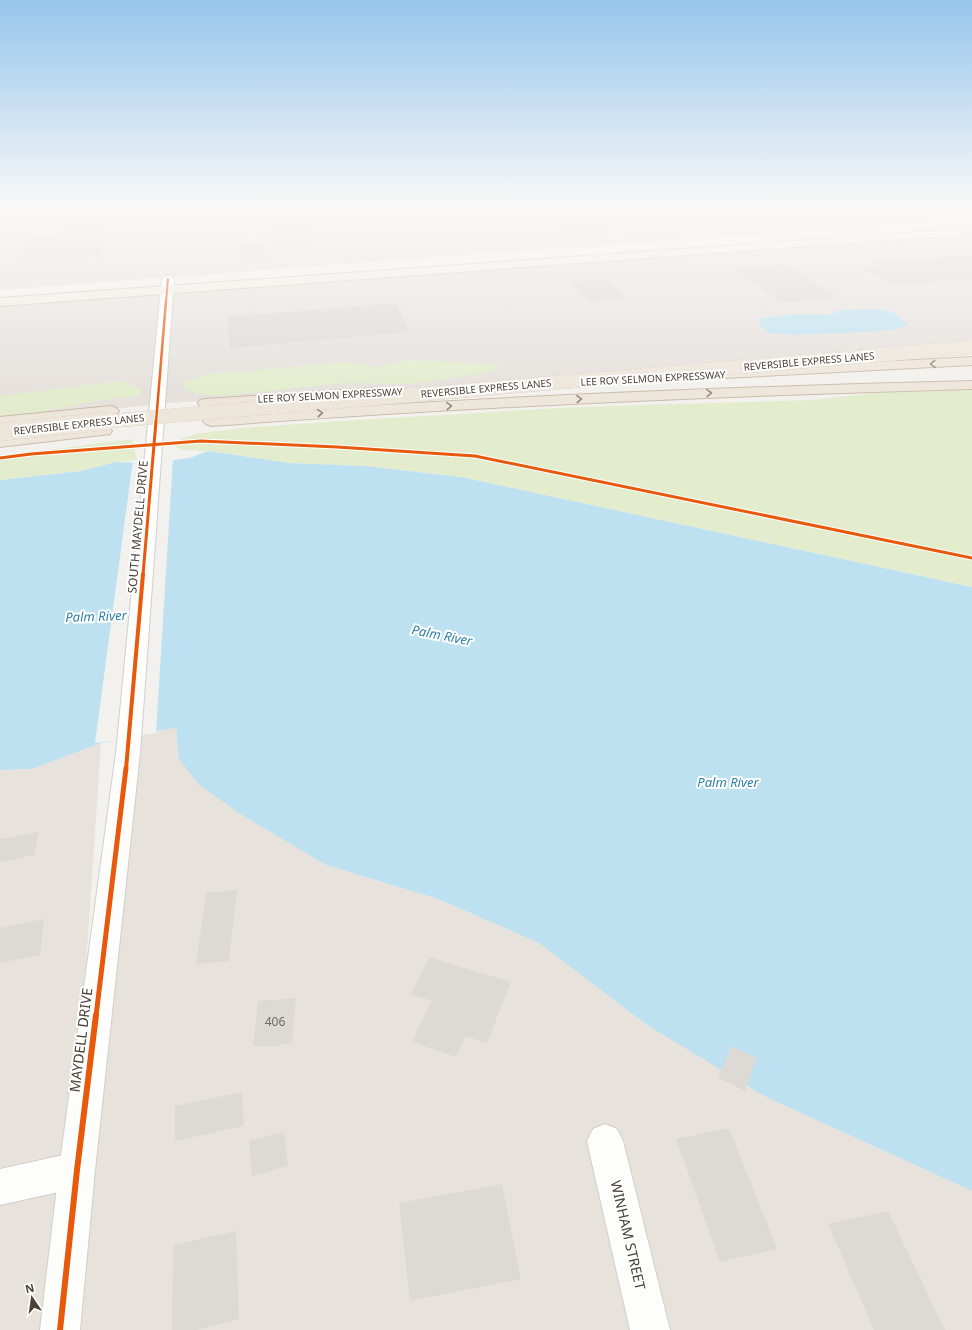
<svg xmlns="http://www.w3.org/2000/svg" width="972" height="1330" font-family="'Noto Sans',sans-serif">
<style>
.residential{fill:#e7e2db}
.industrial{fill:#e6e1dd}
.green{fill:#e3edce}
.water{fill:#bee1f1}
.pier{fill:#f3f1ee}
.building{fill:#dddad6}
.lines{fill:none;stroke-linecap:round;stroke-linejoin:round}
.minor-casing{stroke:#d1cfcb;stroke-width:2}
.tertiary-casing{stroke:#d1cfcb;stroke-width:2}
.primary-casing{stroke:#d6ccbb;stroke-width:2}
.motorway-casing{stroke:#cbbca9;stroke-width:2}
.minor{fill:#fdfdfc;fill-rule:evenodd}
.tertiary{fill:#fdfdfc;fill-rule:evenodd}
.primary{fill:#f2eee6;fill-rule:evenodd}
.motorway{fill:#ede6db;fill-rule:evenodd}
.motorway-bridge-far1-casing{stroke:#cbbca9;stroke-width:14;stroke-linecap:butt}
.motorway-bridge-casing{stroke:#cbbca9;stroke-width:18;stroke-linecap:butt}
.motorway-bridge-far1{stroke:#ede6db;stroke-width:14}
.motorway-bridge{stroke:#ede6db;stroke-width:18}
.cycleway-far5-casing{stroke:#fff;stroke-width:3}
.cycleway-far4-casing{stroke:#fff;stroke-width:4}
.cycleway-far3-casing{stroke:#fff;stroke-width:5}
.cycleway-far2-casing{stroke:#fff;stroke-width:6}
.cycleway-far1-casing{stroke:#fff;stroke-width:8}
.cycleway-casing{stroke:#fff;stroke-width:9}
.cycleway-far5{stroke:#e8590c;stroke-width:2}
.cycleway-far4{stroke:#e8590c;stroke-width:2.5}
.cycleway-far3{stroke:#e8590c;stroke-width:3}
.cycleway-far2{stroke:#e8590c;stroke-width:4}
.cycleway-far1{stroke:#e8590c;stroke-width:5}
.cycleway{stroke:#e8590c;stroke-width:6}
.oneway{stroke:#938c81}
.labels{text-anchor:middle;stroke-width:4;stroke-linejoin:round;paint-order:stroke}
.far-street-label{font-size:10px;fill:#4a4238;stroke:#fff}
.street-label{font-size:12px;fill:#4a4238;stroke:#fff}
.near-number-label{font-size:12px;fill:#706960}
.water-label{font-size:13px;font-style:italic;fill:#2b7ea9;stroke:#fff}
.near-street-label{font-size:14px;fill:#4a4238;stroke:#fff}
</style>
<rect width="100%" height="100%" fill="#f3f1ee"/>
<g class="residential">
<path d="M176,728L179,759L198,784L240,814L326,865L438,899L539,943L561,960L766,1097L972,1191V1330H66L118,736Z"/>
<path d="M101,743L74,1143L53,1330H0V770L32,769Z"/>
</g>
<g class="industrial">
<path d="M0,207H972V220L423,258L0,290Z"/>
<path d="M972,230V347L681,373L288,395L157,404L171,288Z"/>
<path d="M167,290L153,405L0,420V302Z"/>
</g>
<g class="green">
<path d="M411,360L488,364L503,368L465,376L413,384L345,383L223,396L198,394L184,388V382L207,374L250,371L344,362L377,367Z"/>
<path d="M120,381L142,389L138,396L103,400L52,410L0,416V396Z"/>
<path d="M972,387V587L461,477L365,466L289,463L208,451L181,450L171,443L194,434L243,428L339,421L576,407L810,400L898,391Z"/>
<path d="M132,439L137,460L116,462L81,471L0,480V456Z"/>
</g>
<g class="water">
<path d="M879,309L895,313L908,325L897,329L867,332L794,335L769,333L760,325L758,319L796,314L830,315L840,310Z"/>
<path d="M208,451L289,463L365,466L461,477L972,587V1191L766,1097L647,1025L539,943L438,899L326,865L240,814L198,784L179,759L176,728L121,736L120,740L101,743L32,769L0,770V480L81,471L116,462L148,463L190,458Z"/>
</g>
<path class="pier" d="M173,458L156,733L123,738L122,740L95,743L133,460L147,461Z"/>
<g class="building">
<path d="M534,207H588L619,234L564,237Z"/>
<path d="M306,212L316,240L270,243L264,217L288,215Z"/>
<path d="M467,213L479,228L447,230L436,215Z"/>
<path d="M107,218L99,257L20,262L32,236L58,235L63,221Z"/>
<path d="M264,242L268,261L243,262L239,244Z"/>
<path d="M972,255V279L891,285L864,269L879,268L871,263Z"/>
<path d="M787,264L838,298L781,303L733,268Z"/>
<path d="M607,279L628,299L589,302L570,282Z"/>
<path d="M396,303L410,332L230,348L227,317Z"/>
<path d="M38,832L35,855L0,862V839Z"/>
<path d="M237,890L229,961L196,964L206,893Z"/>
<path d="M44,919L40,955L0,963V928Z"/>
<path d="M429,957L511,982L487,1043L465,1036L456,1057L412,1042L432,1001L411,994Z"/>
<path d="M296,998L292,1043L280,1044V1046H253L258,1001Z"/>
<path d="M731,1046L757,1058L745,1091L718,1078Z"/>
<path d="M242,1092L244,1126L175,1141V1106Z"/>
<path d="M729,1128L777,1249L720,1262L676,1139Z"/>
<path d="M284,1132L288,1166L252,1176L249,1141Z"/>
<path d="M502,1184L521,1279L410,1301L399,1203Z"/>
<path d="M888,1211L945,1330H874L828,1224Z"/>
<path d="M236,1231L239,1319L196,1330H172L173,1245Z"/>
</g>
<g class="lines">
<g class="minor-casing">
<g id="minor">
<path d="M605,1124L617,1129L623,1141L670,1330H630L587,1141L593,1129Z"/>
<path d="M77,1152L90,1157L95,1170L90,1183L77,1188L0,1205V1169Z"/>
</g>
</g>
<g class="tertiary-casing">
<path id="tertiary" d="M168,276L172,277L174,279L140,753L95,1170L80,1330H40L59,1170L116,753L162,279L164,277Z"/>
</g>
<g class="primary-casing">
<path id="primary" d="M972,228V234L0,306V298Z"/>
</g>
<g class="motorway-casing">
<g id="motorway">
<path d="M972,357V365L726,378L721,377L719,374L721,371L726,370Z"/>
<path d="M972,381V389C718,396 464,407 211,426L206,424L203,421L206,418L211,416C464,398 718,387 972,381Z"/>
<path d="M374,388L379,389L381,392L379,395L205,407L200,406L198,403L200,400L205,399Z"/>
<path d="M111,406L116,408L119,411L116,414L0,427V417Z"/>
<path d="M104,426L110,428L112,431L110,434L0,447V437Z"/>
</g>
</g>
<use href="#minor" class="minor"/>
<use href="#tertiary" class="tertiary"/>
<use href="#primary" class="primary"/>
<use href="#motorway" class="motorway"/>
<g class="motorway-bridge-far1-casing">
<path id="motorway-bridge-far1" d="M98,422L972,347"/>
</g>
<g class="motorway-bridge-casing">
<path id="motorway-bridge" d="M0,432L108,421"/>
</g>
<use href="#motorway-bridge-far1" class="motorway-bridge-far1"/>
<use href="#motorway-bridge" class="motorway-bridge"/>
<g class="cycleway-far5-casing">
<path id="cycleway-far5" d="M166,302L168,279"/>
</g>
<g class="cycleway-far4-casing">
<path id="cycleway-far4" d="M156,422L166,301"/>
</g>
<g class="cycleway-far3-casing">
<g id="cycleway-far3">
<path d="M0,458L31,454L201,441L337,447L475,456L972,558"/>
<path d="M143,575L156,421"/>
</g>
</g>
<g class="cycleway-far2-casing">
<path id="cycleway-far2" d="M126,769L143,574"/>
</g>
<g class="cycleway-far1-casing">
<path id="cycleway-far1" d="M96,1016L126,768"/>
</g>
<g class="cycleway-casing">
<path id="cycleway" d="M60,1330L77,1170L96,1015"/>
</g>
<use href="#cycleway-far5" class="cycleway-far5"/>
<use href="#cycleway-far4" class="cycleway-far4"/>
<use href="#cycleway-far3" class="cycleway-far3"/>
<use href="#cycleway-far2" class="cycleway-far2"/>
<use href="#cycleway-far1" class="cycleway-far1"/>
<use href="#cycleway" class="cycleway"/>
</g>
<defs><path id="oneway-chevron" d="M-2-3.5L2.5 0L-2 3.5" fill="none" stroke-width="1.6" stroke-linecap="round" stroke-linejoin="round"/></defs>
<g class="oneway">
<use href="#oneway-chevron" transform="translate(933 364) rotate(177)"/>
<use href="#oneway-chevron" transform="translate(709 393) rotate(-2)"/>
<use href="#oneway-chevron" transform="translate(579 399) rotate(-3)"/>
<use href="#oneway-chevron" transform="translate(449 406) rotate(-3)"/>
<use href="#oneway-chevron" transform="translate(320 413) rotate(-4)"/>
</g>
<linearGradient id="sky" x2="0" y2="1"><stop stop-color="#97c6ec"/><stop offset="0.53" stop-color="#faf9f7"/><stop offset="1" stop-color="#faf9f7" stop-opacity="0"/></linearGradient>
<rect width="972" height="394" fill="url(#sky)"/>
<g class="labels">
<g class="far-street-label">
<text transform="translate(809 361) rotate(-5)" y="4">REVERSIBLE EXPRESS LANES</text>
<text transform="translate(653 378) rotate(-3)" y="4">LEE ROY SELMON EXPRESSWAY</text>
<text transform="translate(486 388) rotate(-5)" y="4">REVERSIBLE EXPRESS LANES</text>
<text transform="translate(330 395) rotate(-3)" y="4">LEE ROY SELMON EXPRESSWAY</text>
<text transform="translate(79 424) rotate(-6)" y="4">REVERSIBLE EXPRESS LANES</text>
</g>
<g class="street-label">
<text transform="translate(138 527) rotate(-85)" y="4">SOUTH MAYDELL DRIVE</text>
</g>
<g class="near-number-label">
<text x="275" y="1026">406</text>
</g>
<g class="water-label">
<text transform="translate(96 616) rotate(-2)" y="5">Palm River</text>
<text transform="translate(442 635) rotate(11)" y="5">Palm River</text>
<text x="728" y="787">Palm River</text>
</g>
<g class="near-street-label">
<text transform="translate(81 1040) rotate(-83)" y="5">MAYDELL DRIVE</text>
<text transform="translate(628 1235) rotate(77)" y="5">WINHAM STREET</text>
</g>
</g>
<g transform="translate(32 1298) rotate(347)" stroke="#ffffff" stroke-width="3" paint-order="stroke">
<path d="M0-3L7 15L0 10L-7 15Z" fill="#4a4238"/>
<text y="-6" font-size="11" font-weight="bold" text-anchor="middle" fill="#4a4238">N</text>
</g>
</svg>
